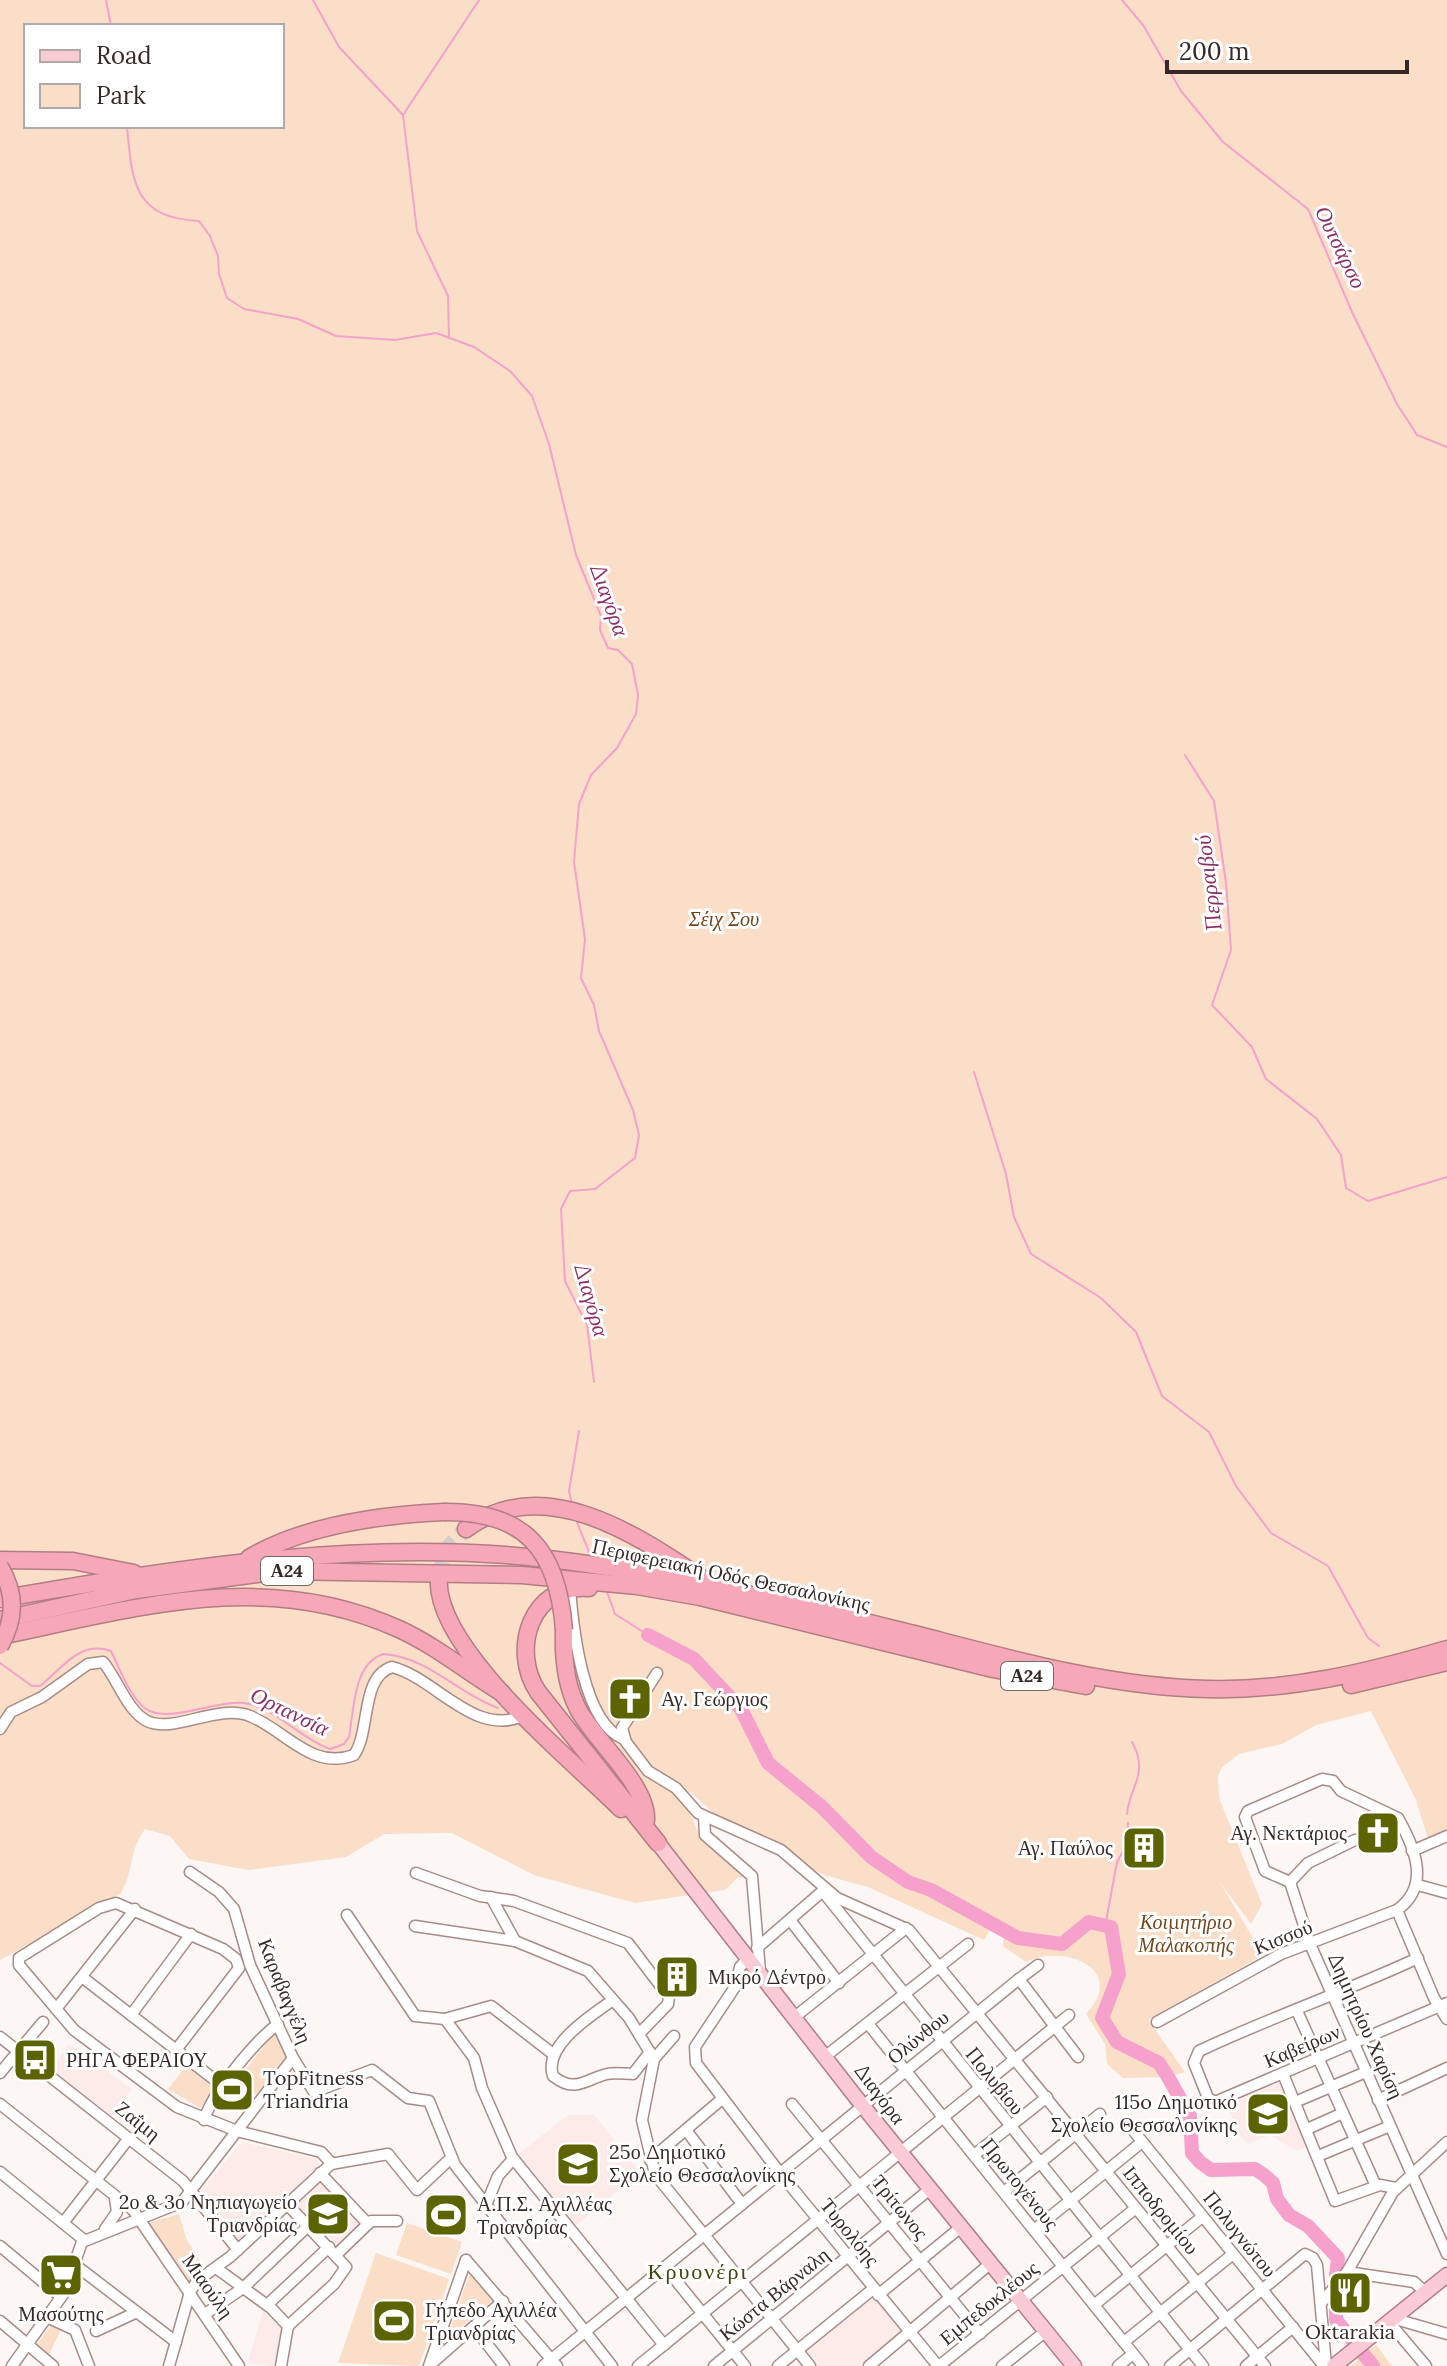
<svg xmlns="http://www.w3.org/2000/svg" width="1447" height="2366" font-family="Lora,serif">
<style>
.built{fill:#fcebe9}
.green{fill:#fadec7;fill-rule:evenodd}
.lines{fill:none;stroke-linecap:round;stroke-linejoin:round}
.stream{stroke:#f5a1cc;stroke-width:2}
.river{stroke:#f5a1cc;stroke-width:14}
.highway-tunnel{stroke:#d4cdcc;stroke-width:16;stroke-dasharray:16 8;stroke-linecap:butt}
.minor-casing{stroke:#a88b88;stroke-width:13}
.major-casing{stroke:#b37c86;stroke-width:17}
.highway-casing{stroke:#b37c86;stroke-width:19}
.minor{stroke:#fff;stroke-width:10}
.major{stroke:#facbd4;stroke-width:14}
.highway{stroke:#f6a8b8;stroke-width:16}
.highway-bridge-casing{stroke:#b37c86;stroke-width:19;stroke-linecap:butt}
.highway-bridge{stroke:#f6a8b8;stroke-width:16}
.labels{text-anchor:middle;stroke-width:6;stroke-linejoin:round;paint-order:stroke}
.shield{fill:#fff;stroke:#726a69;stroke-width:2}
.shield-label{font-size:18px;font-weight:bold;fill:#362a29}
.park-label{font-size:20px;font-style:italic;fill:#734519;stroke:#fff}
.street-label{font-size:20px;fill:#362a29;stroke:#fff}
.poi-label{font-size:20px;fill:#362a29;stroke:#fff;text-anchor:start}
.water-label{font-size:22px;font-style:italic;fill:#8d2d65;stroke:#fff}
.neighbourhood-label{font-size:22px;letter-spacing:2px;fill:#3f4507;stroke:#fff}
</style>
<rect width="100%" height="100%" fill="#fcf6f5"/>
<g class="built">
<path d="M69,2044L132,2089L112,2116L51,2069Z"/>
<path d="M1283,2081L1310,2146L1297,2151L1270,2135L1248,2144L1238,2133L1227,2105Z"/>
<path d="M568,2115H594L640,2172L573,2228L516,2156Z"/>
<path d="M242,2142L316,2159L320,2166L237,2244L198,2195Z"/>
<path d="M321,2179L362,2224L335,2249L293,2205Z"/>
<path d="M873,2296L902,2332L859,2366H815L804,2352Z"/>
<path d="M263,2310L282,2329L274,2366L248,2363Z"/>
</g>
<g class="green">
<path d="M0,0H1447V1831L1428,1839L1416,1800L1371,1711L1316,1725L1282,1744L1239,1754L1222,1767L1218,1776L1219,1798L1262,1904L1251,1924L1219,1881L1263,1955L1148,2020L1185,2072L1168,2077L1123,2078L1107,2064L1105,2044L1086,2014C1128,1970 1065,1943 1026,1962L1003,1946L1004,1937L995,1922L984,1940L868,1887L824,1875L723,1822L692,1793L680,1789L701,1839L743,1871L745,1877L737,1878L725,1890L635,1903L534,1875L452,1833L384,1834L346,1857L248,1870L189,1859L170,1836L145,1829C128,1852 134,1870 121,1893L0,1960ZM26,26H282V126H26Z"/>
<path d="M273,2034L277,2036L286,2056L256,2095L237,2081Z"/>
<path d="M186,2066L215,2089L200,2108L168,2089Z"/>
<path d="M179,2214L186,2238L204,2268L188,2282L149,2228V2223Z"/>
<path d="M407,2223L462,2242L451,2274L396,2255Z"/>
<path d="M376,2253L449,2279L419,2366L338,2363Z"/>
<path d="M470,2273L493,2300L446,2340Z"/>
<path d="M51,2325L61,2329L49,2355L36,2346Z"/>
<path d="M1376,2345L1392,2366H1351Z"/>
</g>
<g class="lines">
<g class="stream">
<path d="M106,0L111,26"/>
<path d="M313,0L339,47L403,115L417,231L448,296L449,338"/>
<path d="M1122,0L1143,25L1181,91L1223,142L1308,209L1352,312L1397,404L1417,435L1447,447"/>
<path d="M403,115L479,0"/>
<path d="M127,126C132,181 133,218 199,221L210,236L218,256L219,274L227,298L244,309L298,319L336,336L395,340L436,333L474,347L510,371L532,396L549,444L576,555L601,616L600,630L608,648L618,650L632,664L638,695L636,714L617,748L591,775L579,804L574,862L585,939L581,978L594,1005L599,1031L633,1110L639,1135L635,1158L595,1189L570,1191L561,1209L565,1281L587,1325L594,1382"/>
<path d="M1185,755L1214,801L1226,883L1231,950L1212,1005L1252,1047L1266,1079L1317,1119L1341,1155L1346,1188L1368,1201L1447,1177"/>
<path d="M974,1072L1006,1174L1014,1217L1031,1254L1101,1298L1136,1332L1162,1396L1209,1432L1236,1486L1271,1533L1328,1566L1368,1638L1379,1646"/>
<path d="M572,1504L569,1491L579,1431"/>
<path d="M577,1522L591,1557"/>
<path d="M607,1592L615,1614L648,1635"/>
<path d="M0,1663L32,1686H40C63,1668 79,1640 111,1651C120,1669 130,1698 146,1709C170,1725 219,1697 249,1704C279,1711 301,1739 330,1749L344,1744L349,1737C354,1711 353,1662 384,1654C430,1658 457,1693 498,1708"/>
<path d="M1127,1814C1129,1787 1150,1774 1132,1742"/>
<path d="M1105,1927L1117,1862L1127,1844L1128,1823"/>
</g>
<g class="river">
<path d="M648,1635L694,1659L741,1709L768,1763L822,1807L871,1857L908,1882L931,1890L1018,1938L1062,1944L1089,1922L1111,1927L1119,1974L1102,2018L1117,2042L1159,2063L1168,2077L1190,2116L1192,2153L1200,2162L1211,2170L1255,2169L1264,2175L1273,2183L1277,2199L1289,2215L1308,2226L1338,2258L1336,2276"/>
<path d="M1336,2296V2320L1373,2366"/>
</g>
<path class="highway-tunnel" d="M439,1577L448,1548L466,1529"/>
<g class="minor-casing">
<g id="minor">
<path d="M570,1589C573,1628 583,1724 624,1739"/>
<path d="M657,1673L622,1728L626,1742L648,1771L676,1788L698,1813L781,1850L837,1898L909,1930L1265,2366"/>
<path d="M0,1729L11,1712L42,1697L88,1664L103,1662C117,1678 127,1711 147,1721C174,1734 218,1703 250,1716C285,1730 312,1771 354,1755C371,1731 360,1677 392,1667C436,1678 475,1739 525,1715"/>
<path d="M704,1816L705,1835L752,1876L760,1971"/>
<path d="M1355,1840L1308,1863L1290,1882L1310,1944L1447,2254"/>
<path d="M1412,1851L1447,1836"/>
<path d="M190,1872L219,1892L234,1909L250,1965L293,2058L314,2092L372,2070L408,2098L429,2101L455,2165L612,2366"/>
<path d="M416,1873L480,1896L514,1901L628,1943L669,1997L668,2004L639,2034"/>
<path d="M1418,1885L1447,1893"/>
<path d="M824,1893L1203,2366"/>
<path d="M491,1897L515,1941"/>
<path d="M1397,1910L1434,1998L1447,2019"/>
<path d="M347,1915L415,2016L445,2019L491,2006L553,2054"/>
<path d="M790,1920L839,1983"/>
<path d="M415,1926L515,1941L588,1971L629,2018L654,2059L642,2120L655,2174L810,2366"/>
<path d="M757,1948L825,1889"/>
<path d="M749,1957L740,1967L735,1987L695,2047L696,2063L780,2173L938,2366"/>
<path d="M1418,1958C1345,1992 1271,2017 1199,2051L1194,2063L1208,2098L1215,2102L1447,2003"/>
<path d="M1038,1965L1019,1979L1078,2057"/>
<path d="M82,1977L224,2087"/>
<path d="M613,2000C591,2016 543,2045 553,2076C575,2094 586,2079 607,2074C615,2072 625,2074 633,2074L650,2052"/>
<path d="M56,2009L135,1909"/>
<path d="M1297,2011L1376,2186"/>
<path d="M131,2015L191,1934"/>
<path d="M796,2016L906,1928"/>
<path d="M445,2019L474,2058L482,2088L512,2157L664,2345"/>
<path d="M1157,2022L1281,1954L1397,1910C1431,1886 1415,1848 1398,1818L1341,1791L1333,1781L1322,1779L1248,1811L1245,1817L1265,1871L1290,1882"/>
<path d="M869,2025L1143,2366"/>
<path d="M0,2037L183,2181L238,2250"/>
<path d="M176,2050L239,1968L236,1959L223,1949L116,1903L99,1908L19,1958V1965L74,2030L177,2107L237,2131L321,2152L332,2164"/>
<path d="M827,2055L968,1944"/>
<path d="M654,2059L674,2036"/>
<path d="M0,2073L43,2022"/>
<path d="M1283,2074L1335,2201L1380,2185L1396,2188"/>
<path d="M1378,2100L1447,2068"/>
<path d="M1295,2102L1366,2072"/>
<path d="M0,2104L133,2210L239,2366"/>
<path d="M792,2104L980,2334"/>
<path d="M204,2120C212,2093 255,2041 278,2024"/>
<path d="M1128,2124L1324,2366"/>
<path d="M1307,2129L1343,2113"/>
<path d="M686,2130L742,2204"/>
<path d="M974,2155L1047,2097"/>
<path d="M1318,2156L1390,2126"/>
<path d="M650,2160L722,2099"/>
<path d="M0,2172L84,2240"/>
<path d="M320,2173L368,2224"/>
<path d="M1004,2192L1100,2114"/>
<path d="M287,2204L346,2267L334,2284L288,2326"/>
<path d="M486,2205L498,2176L513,2159"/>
<path d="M63,2223L129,2138"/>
<path d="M105,2229L117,2212L115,2198"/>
<path d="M1034,2230L1142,2142"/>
<path d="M0,2246L61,2297"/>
<path d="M336,2255L371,2221H397"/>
<path d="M466,2260L557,2366"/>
<path d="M74,2264L176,2342"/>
<path d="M665,2267L745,2366"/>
<path d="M216,2268L271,2308L288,2326"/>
<path d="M1347,2272L1414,2282L1425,2292"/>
<path d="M878,2295L961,2227"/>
<path d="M1323,2301L1347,2272L1393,2192L1447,2142"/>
<path d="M267,2305L329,2247"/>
<path d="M1094,2305L1202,2217"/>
<path d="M205,2314L243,2288L308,2226"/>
<path d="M47,2317L75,2330L89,2366"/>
<path d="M1392,2318L1447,2334"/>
<path d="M0,2321L53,2366"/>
<path d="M1388,2321L1426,2366"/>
<path d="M474,2327L504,2366"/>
<path d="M96,2331L137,2312"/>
<path d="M1124,2342L1233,2254"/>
<path d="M431,2364L503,2301"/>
<path d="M12,2366L64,2293L82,2242L182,2202L293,2058"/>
<path d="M169,2366L190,2292L197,2281L230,2257L331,2164L388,2154L417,2190L451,2158"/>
<path d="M281,2366L288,2326"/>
<path d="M429,2366L466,2260"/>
<path d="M543,2366L1019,1979"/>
<path d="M638,2366L1069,2015"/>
<path d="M714,2366L930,2189"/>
<path d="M778,2366L873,2289"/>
<path d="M869,2366L991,2263"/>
<path d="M939,2366L1136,2208"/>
<path d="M1002,2366L1046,2331"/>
<path d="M1118,2366L1133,2354"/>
<path d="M1170,2366L1305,2254L1313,2258L1317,2265L1326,2365"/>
<path d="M1246,2366L1293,2327"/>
</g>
</g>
<g class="major-casing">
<g id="major">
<path d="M658,1843L862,2105L1074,2366"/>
<path d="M1334,2366L1447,2275"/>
</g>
</g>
<g class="highway-casing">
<g id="highway">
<path d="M466,1529C546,1470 641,1538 709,1583"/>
<path d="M249,1558C304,1525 380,1515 444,1512"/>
<path d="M0,1560L73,1561L134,1573"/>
<path d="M439,1577C432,1647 572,1760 621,1809"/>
<path d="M589,1588C531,1583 510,1650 538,1692L658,1843"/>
<path d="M0,1599C184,1567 370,1537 557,1560C681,1575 805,1607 926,1637C1018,1661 1112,1687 1208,1689C1290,1691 1369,1672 1447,1649"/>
<path d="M0,1620L136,1590L280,1571L522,1575L637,1586L700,1597L993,1669L1086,1686"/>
<path d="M564,1630C563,1656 566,1686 578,1709C594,1740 648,1785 646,1820"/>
<path d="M0,1636C136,1608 265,1568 399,1629C436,1646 467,1672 502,1693"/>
<path d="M1351,1685L1447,1662"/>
</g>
</g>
<use href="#minor" class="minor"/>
<use href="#major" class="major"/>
<use href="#highway" class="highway"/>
<g class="highway-bridge-casing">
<g id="highway-bridge">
<path d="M444,1512C526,1511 558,1551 564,1630"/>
<path d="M0,1567C16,1593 15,1620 0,1646"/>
</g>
</g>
<use href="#highway-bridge" class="highway-bridge"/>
</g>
<defs>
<g id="church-square" transform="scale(2.3)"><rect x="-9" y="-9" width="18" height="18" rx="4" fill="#5c6402" stroke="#fff"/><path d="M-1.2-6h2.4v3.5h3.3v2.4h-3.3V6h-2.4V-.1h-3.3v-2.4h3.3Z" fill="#fff"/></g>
<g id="building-square" transform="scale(2.3)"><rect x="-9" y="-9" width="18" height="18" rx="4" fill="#5c6402" stroke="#fff"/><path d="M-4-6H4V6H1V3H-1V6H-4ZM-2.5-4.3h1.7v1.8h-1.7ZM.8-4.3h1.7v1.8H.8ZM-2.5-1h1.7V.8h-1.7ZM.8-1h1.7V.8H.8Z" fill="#fff"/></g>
<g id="bus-square" transform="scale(2.3)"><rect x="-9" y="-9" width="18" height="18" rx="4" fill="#5c6402" stroke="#fff"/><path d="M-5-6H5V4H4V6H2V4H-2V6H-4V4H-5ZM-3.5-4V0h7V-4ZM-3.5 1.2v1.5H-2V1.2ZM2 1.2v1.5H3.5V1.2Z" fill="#fff"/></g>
<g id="stadium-square" transform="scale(2.3)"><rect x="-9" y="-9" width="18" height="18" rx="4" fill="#5c6402" stroke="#fff"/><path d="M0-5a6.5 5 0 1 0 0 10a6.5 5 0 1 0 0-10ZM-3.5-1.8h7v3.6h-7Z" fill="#fff"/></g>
<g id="school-square" transform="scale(2.3)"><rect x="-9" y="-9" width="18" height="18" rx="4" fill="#5c6402" stroke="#fff"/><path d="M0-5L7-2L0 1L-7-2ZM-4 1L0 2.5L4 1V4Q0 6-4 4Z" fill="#fff"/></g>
<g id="supermarket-square" transform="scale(2.3)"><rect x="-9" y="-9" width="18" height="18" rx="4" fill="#5c6402" stroke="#fff"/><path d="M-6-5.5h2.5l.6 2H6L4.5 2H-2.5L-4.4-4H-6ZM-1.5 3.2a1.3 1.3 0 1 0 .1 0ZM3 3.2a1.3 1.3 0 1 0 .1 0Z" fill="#fff"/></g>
<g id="restaurant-square" transform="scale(2.3)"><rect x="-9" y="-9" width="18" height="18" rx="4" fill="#5c6402" stroke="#fff"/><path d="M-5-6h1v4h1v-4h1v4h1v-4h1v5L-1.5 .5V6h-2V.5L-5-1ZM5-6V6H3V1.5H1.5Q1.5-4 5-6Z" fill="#fff"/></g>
</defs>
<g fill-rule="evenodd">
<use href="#church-square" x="630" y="1699"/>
<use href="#church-square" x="1378" y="1833"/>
<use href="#building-square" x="1144" y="1848"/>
<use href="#building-square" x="677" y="1977"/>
<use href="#bus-square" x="35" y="2060"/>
<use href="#stadium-square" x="232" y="2090"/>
<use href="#school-square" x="1268" y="2114"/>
<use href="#school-square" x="578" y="2164"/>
<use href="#school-square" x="328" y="2214"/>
<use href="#stadium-square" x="446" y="2215"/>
<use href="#supermarket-square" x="61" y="2275"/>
<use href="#restaurant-square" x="1350" y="2293"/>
<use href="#stadium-square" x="394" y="2321"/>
</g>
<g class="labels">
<g class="shield">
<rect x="261" y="1557" width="52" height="28" rx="6"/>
<rect x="1001" y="1662" width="52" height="28" rx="6"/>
</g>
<g class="shield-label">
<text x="287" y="1577">Α24</text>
<text x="1027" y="1682">Α24</text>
</g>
<g class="park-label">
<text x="724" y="926">Σέιχ Σου</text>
<text x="1186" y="1929">Κοιμητήριο<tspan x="1186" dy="23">Μαλακοπής</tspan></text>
</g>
<g class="street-label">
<text transform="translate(731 1575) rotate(12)" y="7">Περιφερειακή Οδός Θεσσαλονίκης</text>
<text transform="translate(1283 1937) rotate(-22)" y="7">Κισσού</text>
<text transform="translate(285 1991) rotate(68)" y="7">Καραβαγγέλη</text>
<text transform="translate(1366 2026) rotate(66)" y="7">Δημητρίου Χαρίση</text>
<text transform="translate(918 2037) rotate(-39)" y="7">Ολύνθου</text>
<text transform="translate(1302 2046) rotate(-23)" y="7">Καβείρων</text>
<text transform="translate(995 2081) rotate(51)" y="7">Πολυβίου</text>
<text transform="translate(880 2094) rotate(53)" y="7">Διαγόρα</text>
<text transform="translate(138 2121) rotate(39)" y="7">Ζαΐμη</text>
<text transform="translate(1020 2184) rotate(51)" y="7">Πρωτογένους</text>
<text transform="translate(900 2207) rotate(51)" y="7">Τρίτωνος</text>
<text transform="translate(1161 2210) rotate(51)" y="7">Ιπποδρομίου</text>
<text transform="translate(850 2232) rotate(51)" y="7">Τυρολόης</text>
<text transform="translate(1240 2234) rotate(51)" y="7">Πολυγνώτου</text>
<text transform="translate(208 2286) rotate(55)" y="7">Μιαούλη</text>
<text transform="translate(774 2294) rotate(-39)" y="7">Κώστα Βάρναλη</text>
<text transform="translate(989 2303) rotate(-39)" y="7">Εμπεδοκλέους</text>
</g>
<g class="poi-label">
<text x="661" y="1706">Αγ. Γεώργιος</text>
<text x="1347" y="1840" text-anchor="end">Αγ. Νεκτάριος</text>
<text x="1113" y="1855" text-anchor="end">Αγ. Παύλος</text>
<text x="708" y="1984">Μικρό Δέντρο</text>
<text x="66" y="2067">ΡΗΓΑ ΦΕΡΑΙΟΥ</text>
<text x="263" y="2085">TopFitness<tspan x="263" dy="23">Triandria</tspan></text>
<text x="1237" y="2109" text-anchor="end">115o Δημοτικό<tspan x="1237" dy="23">Σχολείο Θεσσαλονίκης</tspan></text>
<text x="609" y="2159">25ο Δημοτικό<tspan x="609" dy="23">Σχολείο Θεσσαλονίκης</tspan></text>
<text x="297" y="2209" text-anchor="end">2ο &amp; 3ο Νηπιαγωγείο<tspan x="297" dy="23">Τριανδρίας</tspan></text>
<text x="477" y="2211">Α.Π.Σ. Αχιλλέας<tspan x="477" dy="23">Τριανδρίας</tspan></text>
<text x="425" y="2317">Γήπεδο Αχιλλέα<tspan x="425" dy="23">Τριανδρίας</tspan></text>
<text x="61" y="2321" text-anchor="middle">Μασούτης</text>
<text x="1350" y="2339" text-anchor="middle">Oktarakia</text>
</g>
<g class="water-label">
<text transform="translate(1341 247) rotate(64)" y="8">Ουτσάρσο</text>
<text transform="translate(610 600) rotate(70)" y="8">Διαγόρα</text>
<text transform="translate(1208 883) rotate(-97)" y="8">Περραιβού</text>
<text transform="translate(592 1300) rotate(74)" y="8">Διαγόρα</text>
<text transform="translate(290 1711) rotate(26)" y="8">Ορτανσία</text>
</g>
<g class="neighbourhood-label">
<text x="698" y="2279">Κρυονέρι</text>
</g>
</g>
<rect x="24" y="24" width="260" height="104" fill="#ffffff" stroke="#afaaa9" stroke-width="2"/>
<rect x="40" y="50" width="40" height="12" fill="#facbd4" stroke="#afaaa9" stroke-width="2"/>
<text x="96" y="64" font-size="24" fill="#362a29">Road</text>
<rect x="40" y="84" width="40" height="24" fill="#fadec7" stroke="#afaaa9" stroke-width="2"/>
<text x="96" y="104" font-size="24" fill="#362a29">Park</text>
<path d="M1167 60v12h240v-12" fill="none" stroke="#362a29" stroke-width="4"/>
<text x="1179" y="60" font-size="24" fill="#362a29" stroke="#ffffff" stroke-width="6" paint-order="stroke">200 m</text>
</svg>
